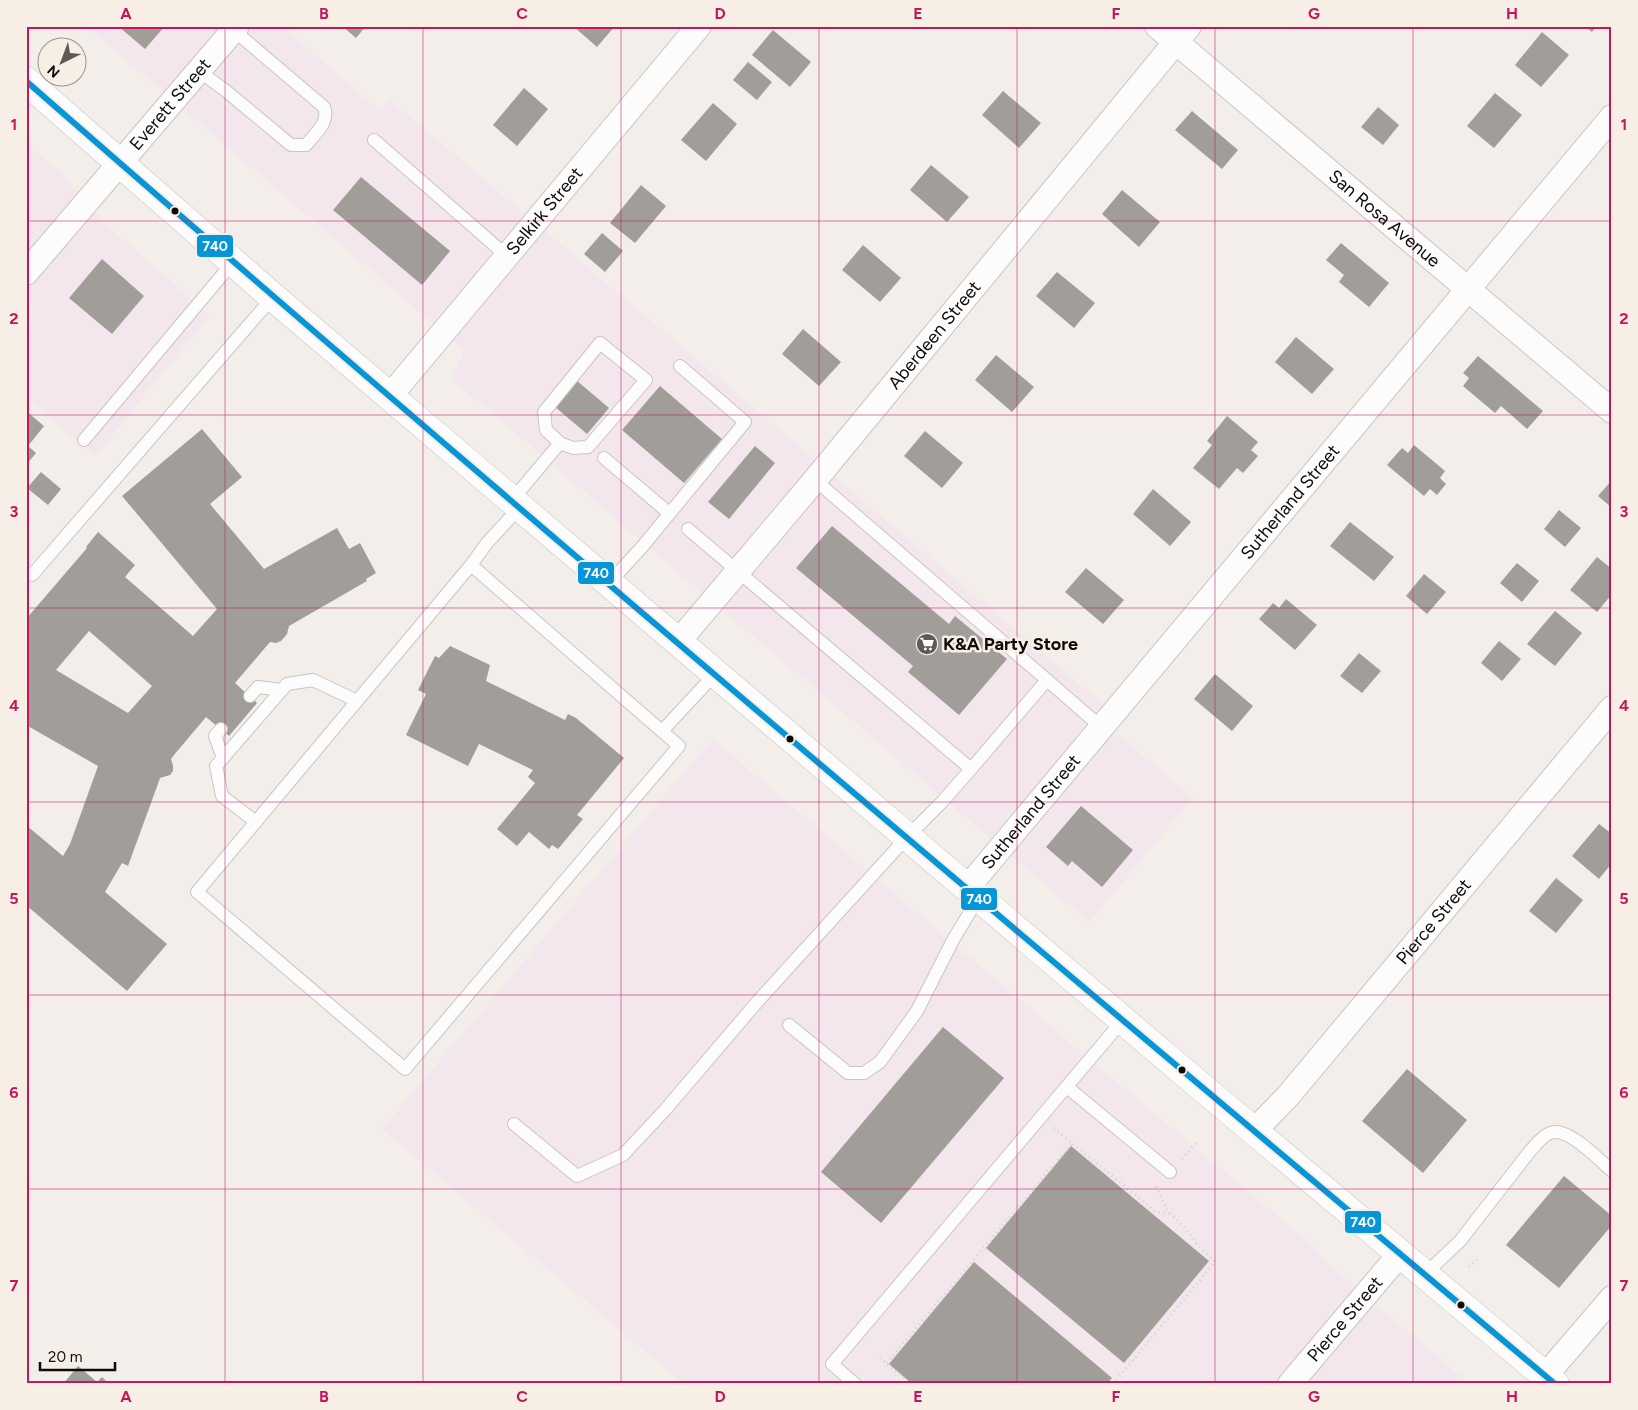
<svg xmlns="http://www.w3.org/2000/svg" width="1638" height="1410" font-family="Figtree,sans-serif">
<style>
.commercial{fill:#f3e6ec}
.building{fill:#a19e9a;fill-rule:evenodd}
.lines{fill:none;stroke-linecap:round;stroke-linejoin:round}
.lane-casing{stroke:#c9c5c1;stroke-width:14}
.street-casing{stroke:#c9c5c1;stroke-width:26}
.secondary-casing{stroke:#c9c5c1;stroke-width:29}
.path{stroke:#d4d4d2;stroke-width:3;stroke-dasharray:1 4;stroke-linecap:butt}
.lane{stroke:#fdfcfc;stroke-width:12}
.street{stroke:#fdfcfc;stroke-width:24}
.secondary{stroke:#fdfcfc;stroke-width:28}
.bus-1-casing{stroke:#f7efe5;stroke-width:10}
.bus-1{stroke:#0696d7;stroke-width:6}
.grid{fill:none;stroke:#c2185b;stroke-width:1;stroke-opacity:0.55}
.bus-dot{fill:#0d0b08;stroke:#f7efe5;stroke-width:2}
.labels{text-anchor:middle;stroke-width:5;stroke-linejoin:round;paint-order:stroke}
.street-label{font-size:18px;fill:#0d0b08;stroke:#f7efe5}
.poi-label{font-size:18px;font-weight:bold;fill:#0d0b08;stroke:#f7efe5;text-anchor:start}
.line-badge{stroke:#f7efe5;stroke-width:2}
.badge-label{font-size:14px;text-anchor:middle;font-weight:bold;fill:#fff}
.neatline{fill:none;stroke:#c2185b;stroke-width:2}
.grid-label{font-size:16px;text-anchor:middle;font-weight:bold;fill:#c2185b}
</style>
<rect width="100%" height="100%" fill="#f3eee9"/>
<g class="commercial">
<path d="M87,26H282L380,111L390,100L1122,720L1114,731L1193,798L1089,922L452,379L464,350Z"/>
<path d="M26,145L57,169L105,224L210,315L95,456L26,397Z"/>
<path d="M713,739L1103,1071L1305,1239L1329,1265L1470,1384H684L382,1129Z"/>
</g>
<g class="building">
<path d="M118,26H165L145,49Z"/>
<path d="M342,26H366L356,38Z"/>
<path d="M573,26H615L597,47Z"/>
<path d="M1585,26H1597L1592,32Z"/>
<path d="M773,30L811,62L790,87L752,55Z"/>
<path d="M1542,32L1569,55L1541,87L1515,65Z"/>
<path d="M748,62L772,82L757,100L733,80Z"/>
<path d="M524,88L548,109L517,146L493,125Z"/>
<path d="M1003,91L1041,123L1019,148L982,115Z"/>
<path d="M1495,93L1522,115L1494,148L1467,126Z"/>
<path d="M713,103L737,124L706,161L681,140Z"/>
<path d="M1378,107L1399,125L1383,145L1361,127Z"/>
<path d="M1192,111L1238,150L1222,169L1175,130Z"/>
<path d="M931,165L969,197L947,222L910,190Z"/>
<path d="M361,177L450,251L422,285L333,210Z"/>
<path d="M641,185L666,206L635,243L610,223Z"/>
<path d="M1122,190L1160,222L1139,247L1102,214Z"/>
<path d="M602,233L623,251L605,272L584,254Z"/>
<path d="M1341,243L1389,283L1369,307L1339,282L1344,275L1326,260Z"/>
<path d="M863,245L901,278L880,302L842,270Z"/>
<path d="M102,259L144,296L112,334L69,298Z"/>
<path d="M1057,272L1095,303L1074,328L1036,296Z"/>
<path d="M803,329L841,362L819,386L782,354Z"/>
<path d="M1296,337L1334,369L1312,394L1275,362Z"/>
<path d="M996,355L1034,387L1012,412L975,380Z"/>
<path d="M1478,356L1543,411L1527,429L1501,406L1495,413L1463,386L1469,378L1463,373Z"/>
<path d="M576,380L609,408L587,434L554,406Z"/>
<path d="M660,386L722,439L684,483L622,430Z"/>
<path d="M26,411L44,426L28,446L36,453L26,465Z"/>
<path d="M1227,416L1258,442L1251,450L1258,456L1243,473L1237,468L1219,489L1193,468L1212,445L1207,441Z"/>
<path d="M202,429L242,477L210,504L264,569L337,528L349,549L360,543L376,573L366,579L367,581L289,626L287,634L281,641L276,643L270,642L235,683L257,703L229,736L206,717L174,755L171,759L173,766V771L170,775L160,778L159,781L128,866L122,863L105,892L167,944L127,991L26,905V825L63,856L70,844L98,766L26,725V619L87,548L86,547L98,532L135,565L125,577L193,636L217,609L122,496ZM89,631L152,686L128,713L56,670Z"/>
<path d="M925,431L963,463L942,488L904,456Z"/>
<path d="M1414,445L1445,471L1440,478L1446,484L1437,495L1430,489L1424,496L1387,465L1402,448L1408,453Z"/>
<path d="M755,446L775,463L729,519L708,502Z"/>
<path d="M41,472L61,489L48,505L27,488Z"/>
<path d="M1612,480V508L1598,496Z"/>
<path d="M1153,489L1191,522L1170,546L1133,514Z"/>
<path d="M1559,510L1581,528L1565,547L1544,529Z"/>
<path d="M1350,522L1394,557L1374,581L1330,546Z"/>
<path d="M832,526L949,624L955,616L1007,659L959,715L908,672L913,666L796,568Z"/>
<path d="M1597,557L1612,569V594L1597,612L1570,590Z"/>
<path d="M1517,563L1539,581L1522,602L1500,583Z"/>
<path d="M1086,568L1124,600L1103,624L1065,592Z"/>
<path d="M1424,574L1446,592L1427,614L1406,596Z"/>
<path d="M1286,599L1317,625L1295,650L1259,619L1273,603L1279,608Z"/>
<path d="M1555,611L1582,633L1555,666L1527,644Z"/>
<path d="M1499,641L1521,659L1502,681L1481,663Z"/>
<path d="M450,646L490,665L486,681L565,720L568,714L576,718L624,758L577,815L583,819L558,849L552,845L549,849L529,832L517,846L497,829L535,783L528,777L533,770L479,744L468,766L406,735L426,694L418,690L435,656L439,658Z"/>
<path d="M1359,653L1381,671L1362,693L1340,676Z"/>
<path d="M1215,674L1253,706L1232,731L1194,699Z"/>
<path d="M1081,806L1133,850L1102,887L1072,861L1068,866L1046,847Z"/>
<path d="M1599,824L1612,834V863L1599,879L1572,856Z"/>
<path d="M1556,878L1583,900L1556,933L1529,911Z"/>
<path d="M943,1027L1004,1078L881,1223L821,1172Z"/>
<path d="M1407,1069L1467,1120L1423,1173L1362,1121Z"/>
<path d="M1071,1146L1209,1261L1124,1363L986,1248Z"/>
<path d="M1564,1176L1612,1216V1225L1559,1288L1506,1245Z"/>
<path d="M974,1262L1112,1378L1107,1384H912L889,1364Z"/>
<path d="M78,1366L97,1382L102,1377L109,1384H63Z"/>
</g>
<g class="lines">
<g class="lane-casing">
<g id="lane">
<path d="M199,71L226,91L291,145H306C315,134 330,122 324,107L231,28"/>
<path d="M374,140L507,256"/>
<path d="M84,440L234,261"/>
<path d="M604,458L669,513"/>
<path d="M815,480L1047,680"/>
<path d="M512,500L560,443L573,448L588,447L646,380L600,343L544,412L546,430L560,443"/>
<path d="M471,565L679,746L405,1069L197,892L471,565L487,543L520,507"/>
<path d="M32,575L273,297"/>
<path d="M610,582L642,547L745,422L680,366"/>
<path d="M250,696L258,687L281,690"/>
<path d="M221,729L215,736L223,758"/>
<path d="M662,731L716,673"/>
<path d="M971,769L1047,680L1101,727"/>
<path d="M256,822L222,796L216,766L287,684L313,680L357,701"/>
<path d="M789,1025L848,1073H864L880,1062L917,1011L953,940L979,897"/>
<path d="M1067,1087L1170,1172"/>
<path d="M514,1124L577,1176L623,1155L665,1110L758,1001L908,836L942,802L971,769L688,529"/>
<path d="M1425,1274L1460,1241L1530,1151C1536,1145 1542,1136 1550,1133C1568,1126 1599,1160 1612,1171"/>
<path d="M855,1384L832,1364L1123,1020"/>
</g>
</g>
<g class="street-casing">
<g id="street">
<path id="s1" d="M1157,26L1612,411"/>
<path id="s2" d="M26,273L237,26"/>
<path id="s3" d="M390,396L699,26"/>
<path id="s4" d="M678,642L815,480L1189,26"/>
<path id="s5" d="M968,887L1612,117"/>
<path id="s6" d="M1254,1131L1288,1096L1612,708"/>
<path d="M1545,1376L1612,1298"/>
<path id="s7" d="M1290,1384L1400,1254"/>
</g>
</g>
<g class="secondary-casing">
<path id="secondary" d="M26,81L273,297L1179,1068L1555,1384"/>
</g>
<g class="path">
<path d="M1054,1128L1156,1212L1170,1214"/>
<path d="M1182,1159L1197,1142"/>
<path d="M1469,1267L1480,1257"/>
<path d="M880,1358L911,1384"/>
<path d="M887,1363L1072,1143"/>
<path d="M1113,1384L1215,1262L1196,1243L1189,1232L1166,1209L1157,1187L1158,1186"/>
</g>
<use href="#lane" class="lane"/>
<use href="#street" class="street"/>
<use href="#secondary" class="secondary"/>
<g class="bus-1-casing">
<path id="bus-1" d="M26,81C530,522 1042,953 1555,1384"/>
</g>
<use href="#bus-1" class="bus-1"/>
</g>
<path class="grid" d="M225,26V1384M423,26V1384M621,26V1384M819,26V1384M1017,26V1384M1215,26V1384M1413,26V1384M26,221H1612M26,415H1612M26,608H1612M26,802H1612M26,995H1612M26,1189H1612"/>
<defs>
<g id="supermarket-disc" transform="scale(1.125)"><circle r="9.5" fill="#5e5a57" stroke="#f7efe5"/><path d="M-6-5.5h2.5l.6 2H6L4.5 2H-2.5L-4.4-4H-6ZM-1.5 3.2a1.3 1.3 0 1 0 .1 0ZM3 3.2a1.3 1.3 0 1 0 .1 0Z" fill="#fff"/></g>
</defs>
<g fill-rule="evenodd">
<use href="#supermarket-disc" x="927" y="644"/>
</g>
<g class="bus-dot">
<circle cx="175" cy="211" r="4.5"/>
<circle cx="790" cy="739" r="4.5"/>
<circle cx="1182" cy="1070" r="4.5"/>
<circle cx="1461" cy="1305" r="4.5"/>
</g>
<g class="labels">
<g class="street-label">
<text dy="6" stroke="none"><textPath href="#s2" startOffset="222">Everett Street</textPath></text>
<text dy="6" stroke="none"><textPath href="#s3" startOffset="241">Selkirk Street</textPath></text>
<text dy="6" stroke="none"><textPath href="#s1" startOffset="298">San Rosa Avenue</textPath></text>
<text dy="6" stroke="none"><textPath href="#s4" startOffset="400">Aberdeen Street</textPath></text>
<text dy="6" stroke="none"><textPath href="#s5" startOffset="502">Sutherland Street</textPath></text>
<text dy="6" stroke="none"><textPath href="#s5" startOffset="98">Sutherland Street</textPath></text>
<text dy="6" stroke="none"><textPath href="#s6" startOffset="276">Pierce Street</textPath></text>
<text dy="6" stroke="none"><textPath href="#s7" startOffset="85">Pierce Street</textPath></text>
</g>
<g class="poi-label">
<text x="943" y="650">K&amp;A Party Store</text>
</g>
</g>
<g class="line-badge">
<rect x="196" y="234" width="38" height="24" rx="5" fill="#0696d7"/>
<rect x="577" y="561" width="38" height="24" rx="5" fill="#0696d7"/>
<rect x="960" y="887" width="38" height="24" rx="5" fill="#0696d7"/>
<rect x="1344" y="1210" width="38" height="24" rx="5" fill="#0696d7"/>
</g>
<g class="badge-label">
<text x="215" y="251">740</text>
<text x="596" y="578">740</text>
<text x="979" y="904">740</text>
<text x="1363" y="1227">740</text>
</g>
<rect width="1638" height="1410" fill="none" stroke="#f7efe5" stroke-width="55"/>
<g transform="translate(62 62) rotate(222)"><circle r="24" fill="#f7efe5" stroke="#99948d"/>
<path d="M0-4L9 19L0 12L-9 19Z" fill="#5e5a57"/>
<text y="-8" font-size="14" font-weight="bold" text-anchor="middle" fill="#0d0b08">N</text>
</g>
<path d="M40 1362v8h75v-8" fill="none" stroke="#0d0b08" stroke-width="2.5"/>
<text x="48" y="1362" font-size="15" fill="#0d0b08" stroke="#f7efe5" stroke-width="4" paint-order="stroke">20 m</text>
<rect x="28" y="28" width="1582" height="1354" class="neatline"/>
<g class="grid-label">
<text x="126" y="19">A</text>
<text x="324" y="19">B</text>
<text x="522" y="19">C</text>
<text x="720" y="19">D</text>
<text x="918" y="19">E</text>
<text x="1116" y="19">F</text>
<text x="1314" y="19">G</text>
<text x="1512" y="19">H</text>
<text x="14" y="130">1</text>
<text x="1624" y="130">1</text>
<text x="14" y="324">2</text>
<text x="1624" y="324">2</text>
<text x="14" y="517">3</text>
<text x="1624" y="517">3</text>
<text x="14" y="711">4</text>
<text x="1624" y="711">4</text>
<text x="14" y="904">5</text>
<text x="1624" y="904">5</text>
<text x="14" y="1098">6</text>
<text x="1624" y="1098">6</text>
<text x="14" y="1291">7</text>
<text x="1624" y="1291">7</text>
<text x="126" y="1402">A</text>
<text x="324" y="1402">B</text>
<text x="522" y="1402">C</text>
<text x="720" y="1402">D</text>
<text x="918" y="1402">E</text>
<text x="1116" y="1402">F</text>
<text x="1314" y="1402">G</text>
<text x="1512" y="1402">H</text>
</g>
</svg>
